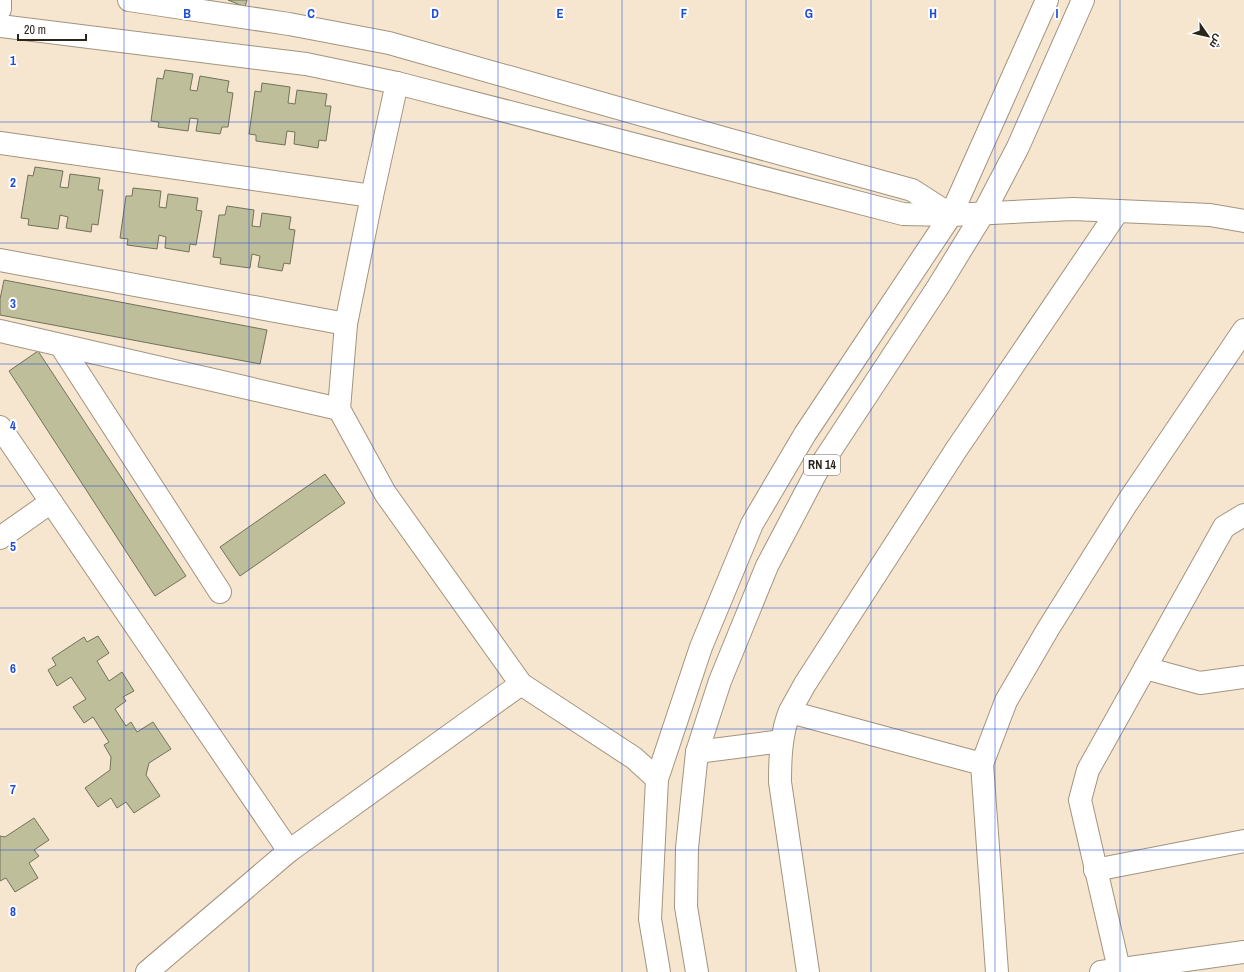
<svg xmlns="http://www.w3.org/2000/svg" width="1244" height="972" font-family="'Archivo Narrow',Cairo,sans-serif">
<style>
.building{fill:#bebe9b;stroke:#72725a}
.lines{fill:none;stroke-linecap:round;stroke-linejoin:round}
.minor-casing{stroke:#a3947f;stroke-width:24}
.major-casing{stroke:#a3947f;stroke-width:24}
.minor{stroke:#fff;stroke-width:22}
.major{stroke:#fff;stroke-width:22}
.grid{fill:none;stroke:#1d4ed8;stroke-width:1;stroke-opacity:0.55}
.labels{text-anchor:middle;stroke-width:4;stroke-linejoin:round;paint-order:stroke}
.shield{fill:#fff;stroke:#6b6660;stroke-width:1}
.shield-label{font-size:12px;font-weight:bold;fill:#2b251c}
.grid-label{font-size:13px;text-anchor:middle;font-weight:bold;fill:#1d4ed8;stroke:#fff;stroke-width:4;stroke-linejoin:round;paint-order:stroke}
</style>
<rect width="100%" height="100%" fill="#f6e6cf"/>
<g class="building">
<path d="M228,0H247L245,7Z"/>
<path d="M165,70L193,74L190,90L197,91L200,76L229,81L227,92L233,93L228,127H222L220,134L196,131L198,119L190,118L188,131L158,127L159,122L151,121L157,78L163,79Z"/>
<path d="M262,83L290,87L288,103L295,104L297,90L327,94L325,106H331L326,141L319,140L318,148L294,144L295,132L287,131L285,145L256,141V135L249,134L255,91L261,92Z"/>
<path d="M35,167L63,171L60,187L68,188L70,174L100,178L98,190H103L98,225L92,224L91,232L66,228L68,217L60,215L58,229L28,225L29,219L21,218L28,175L33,176Z"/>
<path d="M133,188L161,191L159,207L166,208L168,194L198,198L196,210L202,211L196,245L190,244L189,252L165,248L166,237L159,235L157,249L127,245L128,239L120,238L126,196H132Z"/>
<path d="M227,206L254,210L252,226L260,227L262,213L291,217L289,229L295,230L290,264L284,263L282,271L258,267L260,256L252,254L250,268L220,264L221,258L213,257L219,215H225Z"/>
<path d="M4,280L267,330L260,364L0,315V299Z"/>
<path d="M38,351L186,576L155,596L9,371Z"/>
<path d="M325,474L345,503L240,576L220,547Z"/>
<path d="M98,636L109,653L97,661L109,681L122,672L134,691L123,697L126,701L115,709L126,726L131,722L137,732L153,722L171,749L149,763L146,775L160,796L134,813L126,802L117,808L111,798L98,807L85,788L110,770L111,757L104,745L109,742L93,717L84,723L73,707L86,699L71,677L57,686L48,670L56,665L52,658L84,637L87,642Z"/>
<path d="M34,818L49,840L34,850L39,856L29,863L38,878L15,892L6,878L0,881V836L5,837Z"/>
</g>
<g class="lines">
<g class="minor-casing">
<g id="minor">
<path d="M129,0L289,24L389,43L727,139L912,190L951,215"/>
<path d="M0,9V0"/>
<path d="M0,26L306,64L397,83L903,214L951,215L1073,209L1210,215L1244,221"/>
<path d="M397,83L372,196L346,324L339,409L385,493L521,684L634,758L657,779"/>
<path d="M0,143L372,196"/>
<path d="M0,260L346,324"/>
<path d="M0,331L339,409"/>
<path d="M61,346L220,592"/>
<path d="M0,427L289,851"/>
<path d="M0,538L51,502"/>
<path d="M1145,668L1200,683L1244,677"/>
<path d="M790,712L982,764"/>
<path d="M697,752L782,741"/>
<path d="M1095,870L1244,841"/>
<path d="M1119,969L1080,800L1088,770L1224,527L1244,515"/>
<path d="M147,972L289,851L521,684"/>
<path d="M808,972L780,782C780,758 781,733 790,711C795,702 800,693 805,684L956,450L1118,211"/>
<path d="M997,972L982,764L1006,701L1048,629L1127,503L1244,330"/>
<path d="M1101,972L1244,952"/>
</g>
</g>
<g class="major-casing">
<g id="major">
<path d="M659,972L650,919L657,779L701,647L752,524L805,434L951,215L1047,0"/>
<path d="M697,972L686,907L687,848L697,752L720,681L767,566L817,471L938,287L984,212L1018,147L1083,0"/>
</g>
</g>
<use href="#minor" class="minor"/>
<use href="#major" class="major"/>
</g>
<path class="grid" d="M124,0V972M249,0V972M373,0V972M498,0V972M622,0V972M746,0V972M871,0V972M995,0V972M1120,0V972M0,122H1244M0,243H1244M0,364H1244M0,486H1244M0,608H1244M0,729H1244M0,850H1244"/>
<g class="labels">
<rect class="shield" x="804" y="455" width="36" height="20" rx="3"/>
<g class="shield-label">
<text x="822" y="469">RN 14</text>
</g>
</g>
<g class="grid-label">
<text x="187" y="18">B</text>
<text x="311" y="18">C</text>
<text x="435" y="18">D</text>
<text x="560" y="18">E</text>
<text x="684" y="18">F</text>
<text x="809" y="18">G</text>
<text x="933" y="18">H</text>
<text x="1057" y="18">I</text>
<text x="13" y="65">1</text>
<text x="13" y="187">2</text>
<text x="13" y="308">3</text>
<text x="13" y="430">4</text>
<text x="13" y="551">5</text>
<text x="13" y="673">6</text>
<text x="13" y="794">7</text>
<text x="13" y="916">8</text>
</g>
<g transform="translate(1208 36) rotate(124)" stroke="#ffffff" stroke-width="3" paint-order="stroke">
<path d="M0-3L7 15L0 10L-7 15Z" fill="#2b251c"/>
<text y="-6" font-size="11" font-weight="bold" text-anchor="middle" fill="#2b251c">ش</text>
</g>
<path d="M18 34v6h68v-6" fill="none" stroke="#2b251c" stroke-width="2"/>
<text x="24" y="34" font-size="12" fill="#2b251c" stroke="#ffffff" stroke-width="3" paint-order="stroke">20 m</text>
</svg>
